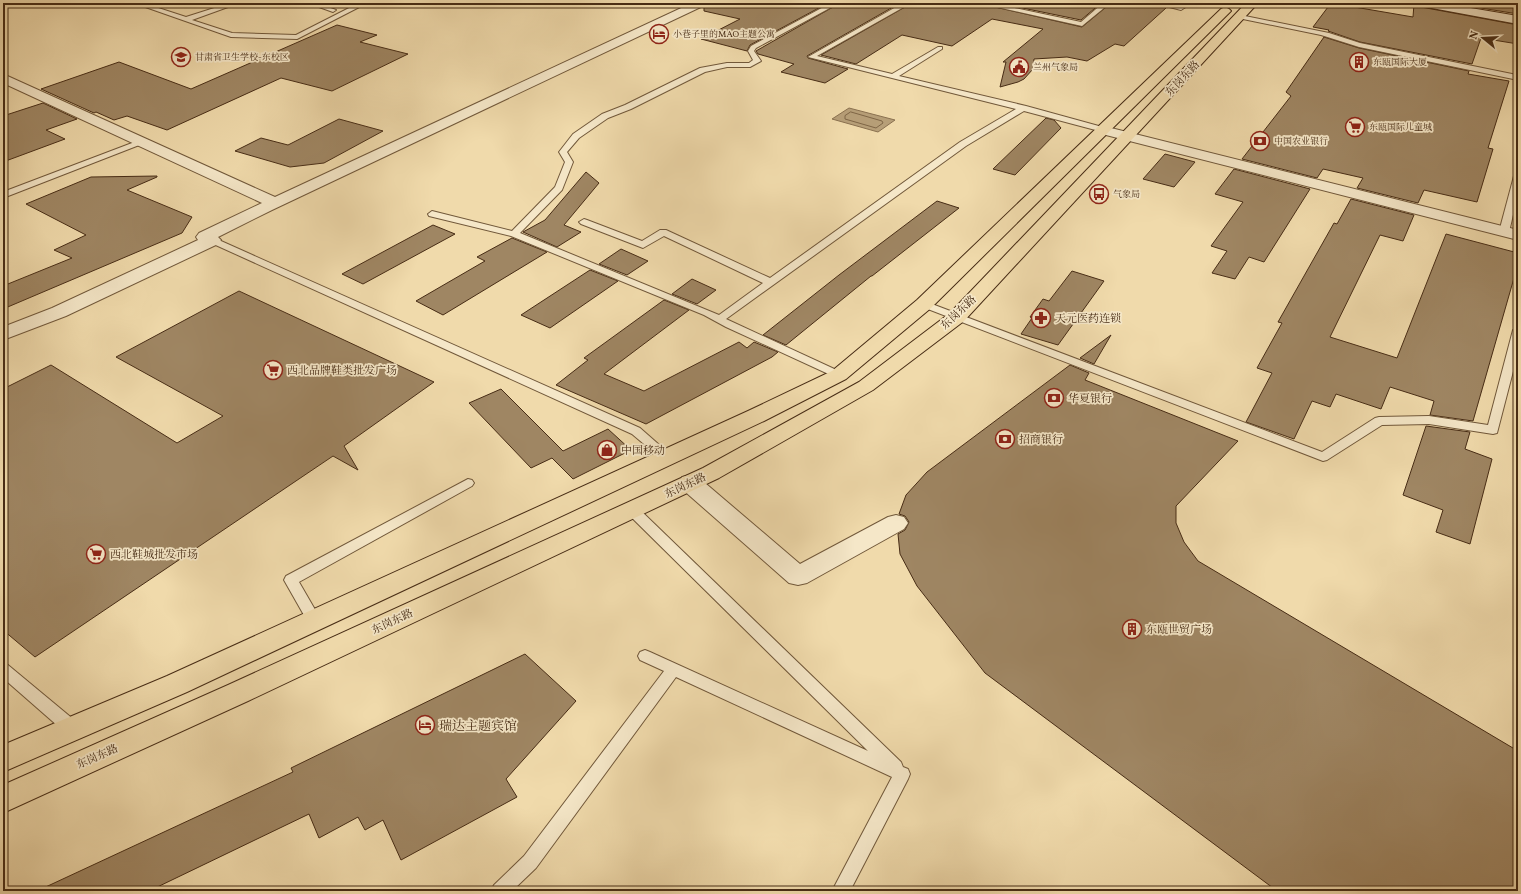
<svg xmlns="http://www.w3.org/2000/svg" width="1521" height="894" font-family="Vollkorn,'Noto Serif SC',serif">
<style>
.water{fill:#b79f78;stroke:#8a7150}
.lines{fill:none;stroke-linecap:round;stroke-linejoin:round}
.shore{stroke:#7f6646;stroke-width:1}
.building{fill:#9f8663;stroke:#472c15}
.lane-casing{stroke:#71583a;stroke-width:2}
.street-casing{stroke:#71583a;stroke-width:2}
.secondary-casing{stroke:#472c15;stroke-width:2}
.primary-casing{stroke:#472c15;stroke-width:2}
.lane{fill:#f5e7c8;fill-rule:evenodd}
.street{fill:#f5e7c8;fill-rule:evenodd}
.secondary{fill:#f5e7c8;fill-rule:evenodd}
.primary{fill:#f0daab;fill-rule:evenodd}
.labels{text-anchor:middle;stroke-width:3.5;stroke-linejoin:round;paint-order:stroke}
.far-poi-label{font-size:9px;fill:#472c15;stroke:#f5e7c8;text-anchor:start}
.street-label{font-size:11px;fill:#472c15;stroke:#f5e7c8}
.poi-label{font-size:11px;fill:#472c15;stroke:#f5e7c8;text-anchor:start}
.near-poi-label{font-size:13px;fill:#472c15;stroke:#f5e7c8;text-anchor:start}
</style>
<rect width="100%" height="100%" fill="#f0daab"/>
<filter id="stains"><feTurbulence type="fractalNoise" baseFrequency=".005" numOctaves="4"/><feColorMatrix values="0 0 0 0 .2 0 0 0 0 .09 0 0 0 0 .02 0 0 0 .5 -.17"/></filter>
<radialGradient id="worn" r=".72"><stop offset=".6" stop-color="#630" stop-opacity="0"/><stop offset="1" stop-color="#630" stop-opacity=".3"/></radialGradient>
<path class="water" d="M849,108L895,120L878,132L832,119Z"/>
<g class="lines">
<path class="shore" d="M851,112L882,121L883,123L876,128L845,119V116Z"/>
</g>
<g class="building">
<path d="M708,3H828L750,45L747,51L701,39L740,19L704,11V7Z"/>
<path d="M840,3H900L807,56L808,58L848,69L825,83L781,72L794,64L758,54L756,51Z"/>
<path d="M912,3H978L1082,27L1111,3H1153L1166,8L1124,46L1115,44L1087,61L1067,57L1034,59L1033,69L1024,79L1018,82L1000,87L1006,62H1003L1043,29L992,19L952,46L902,35L856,64L821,55Z"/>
<path d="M998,3H1101L1081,20Z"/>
<path d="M1331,3L1413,17L1414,4L1421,7L1518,25V44L1481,38L1472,64L1360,42L1328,31L1329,30L1313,27Z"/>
<path d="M1450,3H1518V14Z"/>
<path d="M337,25L377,35L360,42L408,54L332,91L281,78L167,130L127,116L114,120L96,112L94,113L41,89L119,62L191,89Z"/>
<path d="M1324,37L1359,48L1469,71L1468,74L1509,81L1488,148L1493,149L1477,202L1424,190L1418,203L1357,188L1363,178L1323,169L1317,178L1242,159L1291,96L1286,92Z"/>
<path d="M43,103L77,119L46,130L65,139L3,162V116Z"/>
<path d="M1046,118L1054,120L1061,128L1015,175L993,169Z"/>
<path d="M339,119L383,131L324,163L290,167L235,151L261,138L288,145Z"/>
<path d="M1165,154L1195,162L1174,187L1143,179Z"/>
<path d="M1234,169L1310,189L1264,262L1249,257L1235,279L1212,273L1227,251L1211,246L1243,202L1215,194Z"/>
<path d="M586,172L599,183L564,225L581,232L557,247L523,232L545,220Z"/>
<path d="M157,176V177L127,190L192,217L182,233L3,309V286L72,258L54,250L86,235L26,204L91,177Z"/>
<path d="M1351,199L1414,215L1403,241L1380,235L1330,337L1397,358L1446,234L1518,253V264L1473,421L1430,415L1434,401L1390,387L1381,409L1336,394L1330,407L1312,401L1294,439L1246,422L1272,373L1257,368L1282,323L1278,322L1334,223L1337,224Z"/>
<path d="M937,201L959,208L872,276H871L786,345L763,335L839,275Z"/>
<path d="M433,225L455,234L363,284L342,274Z"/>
<path d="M512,238L547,252L443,315L416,301L485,261L477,257Z"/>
<path d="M621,249L648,261L627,275L599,264Z"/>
<path d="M590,270L618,281L550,328L521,315Z"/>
<path d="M1072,271L1104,281L1058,345L1021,334L1032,318L1030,317L1043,299L1049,301Z"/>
<path d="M692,279L716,290L697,304L672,294Z"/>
<path d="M239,291L434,382L344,446L358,470L333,456L35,657L3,630V389L51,365L177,443L223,416L116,357Z"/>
<path d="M664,300L689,310L604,374L644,391L739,342L747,348L754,342L778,352L772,357L646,424L556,385L588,360L584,358Z"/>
<path d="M1111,335L1094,364L1080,358Z"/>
<path d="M1070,365L1089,373L1085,380L1238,441L1176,506V523L1184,542L1198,561L1518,751V891H1277L985,673L917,586L900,554L898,534L905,530L909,522L905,516L899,514L906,495L927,472Z"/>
<path d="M501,389L563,451L608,429L631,450L573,479L552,458L531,468L469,403Z"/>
<path d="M1426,426L1470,432L1465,449L1492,459L1470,544L1436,532L1443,510L1403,495Z"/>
<path d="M525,654L576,701L506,779L517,797L401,860L383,820L365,830L358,817L319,838L309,814L149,891H37L293,772L291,768Z"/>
</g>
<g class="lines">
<g class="lane-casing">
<g id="lane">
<path d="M134,3H143L186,17L230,3H239L192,20L232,33L296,35L359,3H367L297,39L231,37Z"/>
<path d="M308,3H317L336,10L333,12Z"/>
<path d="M831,3H839L756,48L754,51L761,61L750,67H727L705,72L631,109L608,118L579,138L567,152L573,162L562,190L520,233L719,315L763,283L664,236L643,248L581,224L579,222L584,219L587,220L642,241L660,230H666L770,278L960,142L1016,109L808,57L903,3H911L817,56L892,74L938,47H942V49L899,76L1026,106L1106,128L1107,130L1103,132L1024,111L966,146L726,319L843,373L845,375L843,377H835L726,327L704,315L511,236L429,216L428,214L432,211L512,231L555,187L565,162L559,152L573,134L602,114L625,105L700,68L727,63H749L753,60L748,51L751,46Z"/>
<path d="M979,3H991L1081,22L1103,3H1110L1082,26Z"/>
<path d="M1154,3H1166L1180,6L1185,3H1192L1181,10Z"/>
<path d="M1240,15L1329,33L1360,43L1512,74L1518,76V80L1359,47L1321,35L1238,18L1237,17Z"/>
<path d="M140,140H146L147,142L3,198V192Z"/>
<path d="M1518,173V193L1509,232L1507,234H1501L1499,232L1514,176Z"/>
<path d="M212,237L640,428L673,457L671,460H663L632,434L209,242L207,240L209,238Z"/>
<path d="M924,301L1322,452L1375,418L1379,417L1429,416L1488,425L1513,330L1518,327V352L1497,433L1493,434L1429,424L1382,425L1327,460L1323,461L920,306L919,304Z"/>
<path d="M468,479L472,480L474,483L472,486L299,582L321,620L319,624L314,626L309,624L284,580L286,576Z"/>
<path d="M632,506L637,507L901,762L903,767L908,769L910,774L908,779L850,891H832L892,777L676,677L536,868L512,891H491L494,885L524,856L664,671L640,660L638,656L640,652L645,650L650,652L868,751L627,513L626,510L627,507Z"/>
<path d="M3,663L8,665L79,724L81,729L79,734L73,736L67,734L3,678Z"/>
</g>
</g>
<g class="street-casing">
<g id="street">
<path d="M692,3H707L705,5L272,210L218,237L221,240L218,244L66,316L3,340V327L52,308L198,240L196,237L199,233L262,203L3,83V74L275,197Z"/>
<path d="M1103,126L1518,230V240L1098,133L1096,130L1098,127Z"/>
<path d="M690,475L698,477L800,564L888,517L896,515L904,517L908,523L904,529L807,583L798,585L789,583L682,489L679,483L682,477Z"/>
</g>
</g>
<g class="secondary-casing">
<path id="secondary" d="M1415,3H1441L1518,16V24L1421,6L1417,5Z"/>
</g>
<g class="primary-casing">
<g id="primary">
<path d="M1246,3H1258L964,321L873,390L719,478L248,701L3,813V785L228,685L703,468L859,382L950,313Z"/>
<path d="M1225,7L1229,9L1231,11L1229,13L931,308L846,379L764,421L187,692L3,772V745L167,676L748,411L832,371L917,300L1221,9Z"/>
</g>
</g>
<use href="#lane" class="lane"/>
<use href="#street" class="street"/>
<use href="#secondary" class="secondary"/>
<use href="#primary" class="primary"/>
</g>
<defs>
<g id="hotel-ring" transform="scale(1)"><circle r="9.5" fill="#f5e7c8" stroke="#8f2418" stroke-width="1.5"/><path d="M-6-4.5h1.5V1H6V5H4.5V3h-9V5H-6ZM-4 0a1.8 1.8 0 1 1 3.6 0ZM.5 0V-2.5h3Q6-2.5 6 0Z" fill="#8f2418"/></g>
<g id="university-ring" transform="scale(1)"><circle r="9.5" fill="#f5e7c8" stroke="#8f2418" stroke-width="1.5"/><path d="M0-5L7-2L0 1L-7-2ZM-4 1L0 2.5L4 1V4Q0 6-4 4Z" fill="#8f2418"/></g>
<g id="building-ring" transform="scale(1)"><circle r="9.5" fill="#f5e7c8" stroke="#8f2418" stroke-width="1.5"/><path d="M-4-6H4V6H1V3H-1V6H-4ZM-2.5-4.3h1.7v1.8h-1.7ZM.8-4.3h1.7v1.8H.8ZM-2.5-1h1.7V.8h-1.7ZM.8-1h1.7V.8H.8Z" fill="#8f2418"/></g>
<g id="civic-ring" transform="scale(1)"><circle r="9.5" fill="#f5e7c8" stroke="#8f2418" stroke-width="1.5"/><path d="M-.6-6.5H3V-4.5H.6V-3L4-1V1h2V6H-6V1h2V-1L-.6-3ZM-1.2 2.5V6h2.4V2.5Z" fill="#8f2418"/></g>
<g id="supermarket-ring" transform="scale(1)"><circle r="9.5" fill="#f5e7c8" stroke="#8f2418" stroke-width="1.5"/><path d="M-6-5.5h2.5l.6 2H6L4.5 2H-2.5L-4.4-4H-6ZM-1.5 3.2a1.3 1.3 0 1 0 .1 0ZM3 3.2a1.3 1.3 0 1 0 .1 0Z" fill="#8f2418"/></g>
<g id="bank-ring" transform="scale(1)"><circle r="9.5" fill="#f5e7c8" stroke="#8f2418" stroke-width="1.5"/><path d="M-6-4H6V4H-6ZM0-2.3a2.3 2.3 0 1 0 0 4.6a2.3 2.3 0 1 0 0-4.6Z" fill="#8f2418"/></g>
<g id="bus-ring" transform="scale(1)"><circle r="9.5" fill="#f5e7c8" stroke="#8f2418" stroke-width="1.5"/><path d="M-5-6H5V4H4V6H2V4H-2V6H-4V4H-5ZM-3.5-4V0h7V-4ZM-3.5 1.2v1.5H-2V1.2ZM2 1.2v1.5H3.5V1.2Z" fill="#8f2418"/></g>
<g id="pharmacy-ring" transform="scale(1)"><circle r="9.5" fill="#f5e7c8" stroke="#8f2418" stroke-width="1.5"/><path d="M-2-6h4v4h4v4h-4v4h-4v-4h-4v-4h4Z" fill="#8f2418"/></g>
<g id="shop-ring" transform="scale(1)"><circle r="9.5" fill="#f5e7c8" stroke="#8f2418" stroke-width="1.5"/><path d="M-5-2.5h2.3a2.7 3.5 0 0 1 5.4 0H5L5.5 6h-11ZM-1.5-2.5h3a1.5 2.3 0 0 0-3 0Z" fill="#8f2418"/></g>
</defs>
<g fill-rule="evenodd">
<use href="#hotel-ring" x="659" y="34"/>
<use href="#university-ring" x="181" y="57"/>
<use href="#building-ring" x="1359" y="62"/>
<use href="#civic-ring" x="1019" y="67"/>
<use href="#supermarket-ring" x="1355" y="127"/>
<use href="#bank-ring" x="1260" y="141"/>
<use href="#bus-ring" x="1099" y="194"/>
<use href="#pharmacy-ring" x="1041" y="318"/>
<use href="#supermarket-ring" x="273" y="370"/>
<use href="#bank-ring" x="1054" y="398"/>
<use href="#bank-ring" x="1005" y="439"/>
<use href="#shop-ring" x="607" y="450"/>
<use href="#supermarket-ring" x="96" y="554"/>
<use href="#building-ring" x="1132" y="629"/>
<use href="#hotel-ring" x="425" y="725"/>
</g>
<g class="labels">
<g class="far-poi-label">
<text x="673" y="37">小巷子里的MAO主题公寓</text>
<text x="195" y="60">甘肃省卫生学校-东校区</text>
<text x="1373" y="65">东瓯国际大厦</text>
<text x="1033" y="70">兰州气象局</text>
<text x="1369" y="130">东瓯国际儿童城</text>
<text x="1274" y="144">中国农业银行</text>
<text x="1113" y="197">气象局</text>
</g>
<g class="street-label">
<text transform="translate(1182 78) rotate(-47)" y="4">东岗东路</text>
<text transform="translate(958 312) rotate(-43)" y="4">东岗东路</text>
<text transform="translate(685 485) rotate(-25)" y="4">东岗东路</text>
<text transform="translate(392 621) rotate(-25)" y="4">东岗东路</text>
<text transform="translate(97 756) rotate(-24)" y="4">东岗东路</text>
</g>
<g class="poi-label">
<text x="1055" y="322">天元医药连锁</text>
<text x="287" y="374">西北品牌鞋类批发广场</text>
<text x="1068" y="402">华夏银行</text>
<text x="1019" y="443">招商银行</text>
<text x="621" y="454">中国移动</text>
<text x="110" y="558">西北鞋城批发市场</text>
<text x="1146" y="633">东瓯世贸广场</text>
</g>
<g class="near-poi-label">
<text x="439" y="730">瑞达主题宾馆</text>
</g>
</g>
<rect width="1521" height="894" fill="none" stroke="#f0daab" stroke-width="16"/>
<rect x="4" y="4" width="1513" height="886" fill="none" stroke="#472c15" stroke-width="2"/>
<rect x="8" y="8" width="1505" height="878" fill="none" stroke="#472c15"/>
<g transform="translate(1483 38) rotate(288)" stroke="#f5e7c8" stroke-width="3" paint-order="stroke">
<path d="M0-3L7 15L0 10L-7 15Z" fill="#472c15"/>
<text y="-6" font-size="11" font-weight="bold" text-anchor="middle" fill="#472c15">N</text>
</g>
<rect width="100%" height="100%" filter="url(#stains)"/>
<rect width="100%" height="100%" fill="url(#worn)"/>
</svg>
